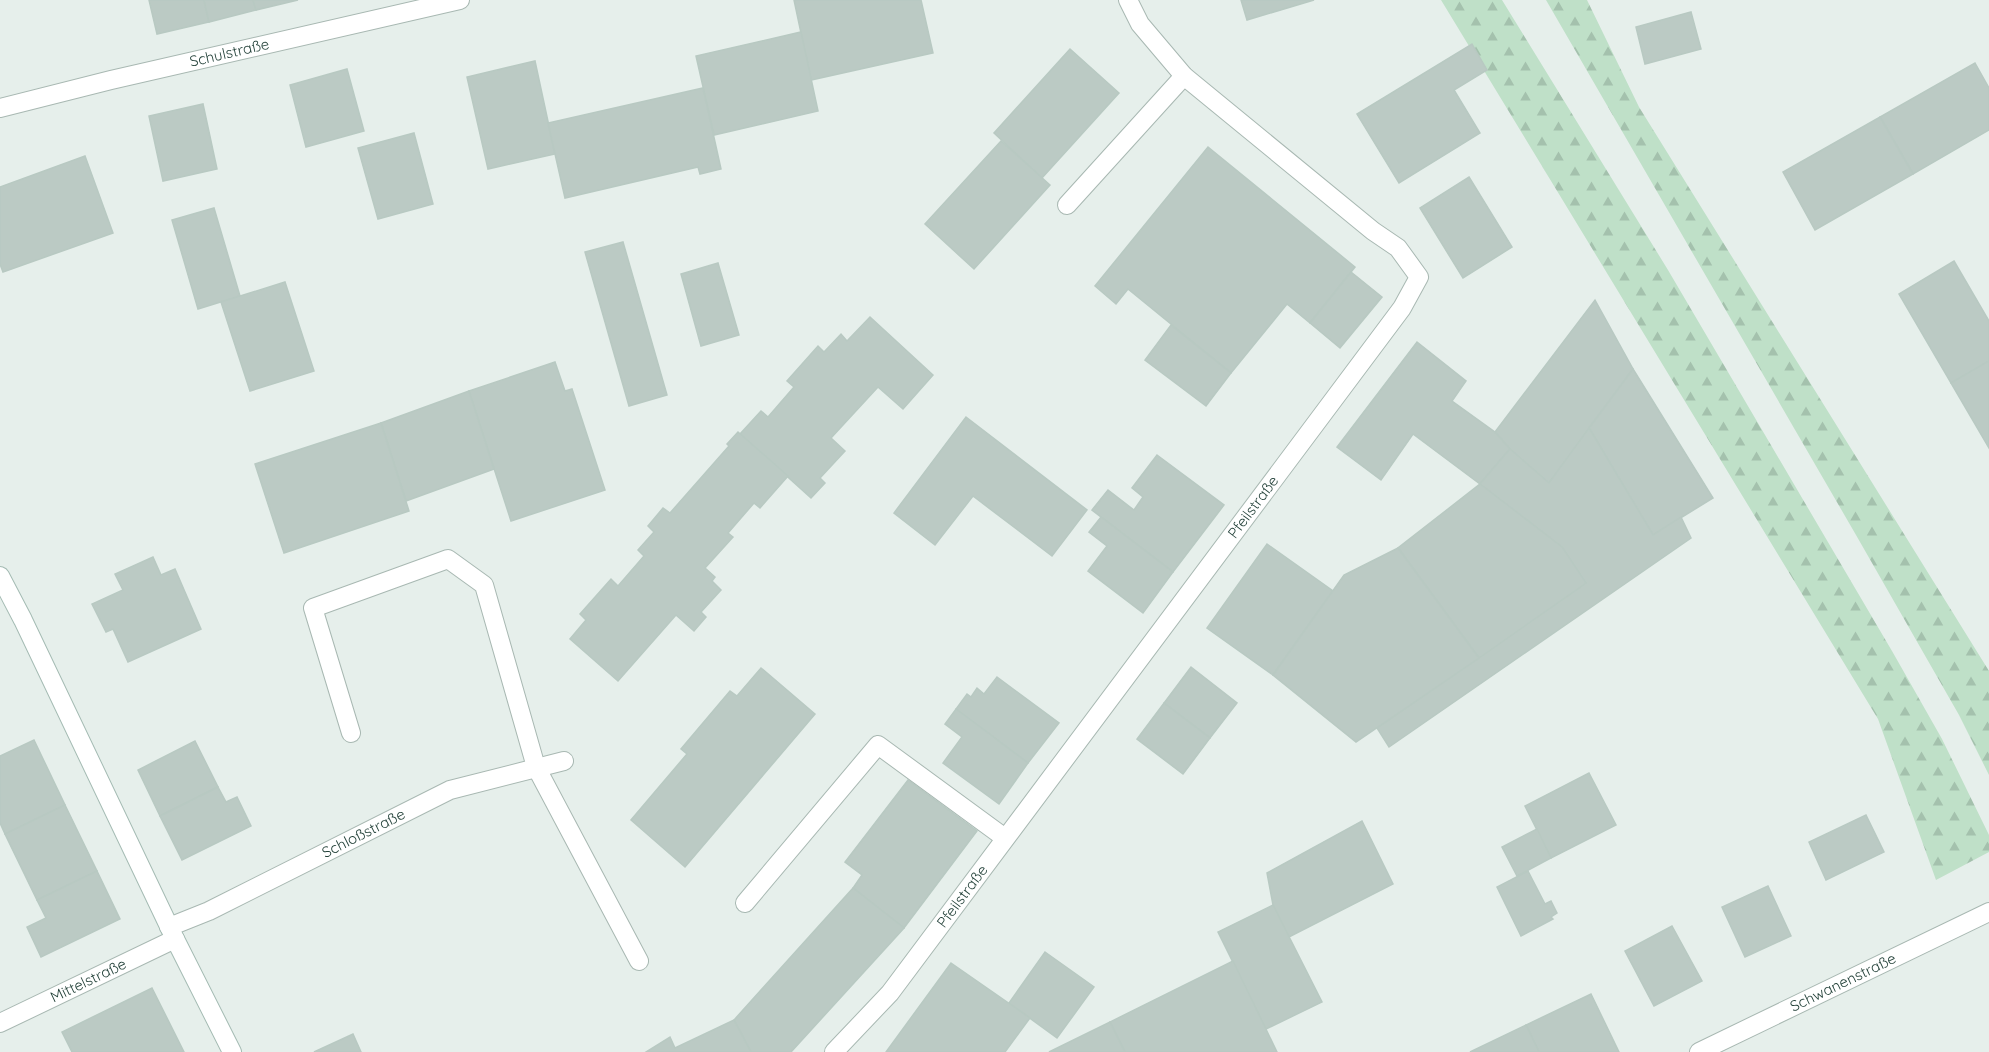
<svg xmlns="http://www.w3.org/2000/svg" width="1989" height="1052" font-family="Quicksand,sans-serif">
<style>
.forest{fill:url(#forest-firs)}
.building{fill:#bbcac4;stroke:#b8c9c2;stroke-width:1.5}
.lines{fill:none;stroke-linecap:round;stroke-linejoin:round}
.service-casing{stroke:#a8b8b2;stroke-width:20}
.minor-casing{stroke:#a8b8b2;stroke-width:20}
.tertiary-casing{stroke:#a8b8b2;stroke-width:20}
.secondary-casing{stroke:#a4bbb3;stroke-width:20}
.service{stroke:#fff;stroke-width:18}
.minor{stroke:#fff;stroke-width:18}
.tertiary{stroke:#fff;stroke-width:18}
.secondary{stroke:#fff;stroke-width:18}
.labels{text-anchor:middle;stroke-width:4.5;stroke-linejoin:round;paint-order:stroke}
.street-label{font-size:15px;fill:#24423a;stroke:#f7fbf9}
</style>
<defs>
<pattern id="forest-firs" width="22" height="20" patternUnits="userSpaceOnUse" patternTransform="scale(1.5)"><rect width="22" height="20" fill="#bfe0c8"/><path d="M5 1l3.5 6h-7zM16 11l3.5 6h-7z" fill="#a4c1ad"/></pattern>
</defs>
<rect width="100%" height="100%" fill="#e6efeb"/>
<g class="forest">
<path d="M1441,0H1502L1668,270L1892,651L1942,739L1989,835V852L1936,880L1878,719Z"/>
<path d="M1546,0H1587L1639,107L1989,671V775L1959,715L1856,535Z"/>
</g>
<g class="building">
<path d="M149,0H204L209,22L157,34Z"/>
<path d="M204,0H253L256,10L209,22Z"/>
<path d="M253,0H298L256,10Z"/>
<path d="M794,0H921L933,53L811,80Z"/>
<path d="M1241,0H1314L1247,20Z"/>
<path d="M1691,12L1701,49L1645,64L1636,27Z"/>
<path d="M801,32L818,111L714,135L696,56Z"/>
<path d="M1472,44L1487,70L1454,90L1480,133L1399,183L1357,114Z"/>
<path d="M1070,49L1119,93L1042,178L994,133Z"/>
<path d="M535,61L555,154L488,169L467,77Z"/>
<path d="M1975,63L1989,88V130L1913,174L1880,117Z"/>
<path d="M347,69L364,131L306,147L290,85Z"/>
<path d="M703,88L721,169L700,174L698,167L565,198L548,123Z"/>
<path d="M203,104L217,169L163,181L149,116Z"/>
<path d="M1880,117L1913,174L1815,230L1783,172Z"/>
<path d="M414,133L433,204L378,219L358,148Z"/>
<path d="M1001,141L1050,185L974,269L925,224Z"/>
<path d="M1208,147L1355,267L1310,323L1287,304L1231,373L1128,289L1116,304L1095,286Z"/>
<path d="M85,156L113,233L3,272L0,264V187Z"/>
<path d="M1469,177L1512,247L1463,278L1420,208Z"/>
<path d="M214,208L240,296L198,309L172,220Z"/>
<path d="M623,242L667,395L629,406L585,252Z"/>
<path d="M1954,261L1989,321V361L1951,383L1899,294Z"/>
<path d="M718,263L739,335L701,346L681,274Z"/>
<path d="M1351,272L1382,297L1340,348L1310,323Z"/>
<path d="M285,282L314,371L250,391L221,302Z"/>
<path d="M1595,300L1633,369L1549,483L1510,449L1495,432Z"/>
<path d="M870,317L933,375L903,409L878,387L831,438L845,451L820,478L825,483L811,498L740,434L761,411L768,417L794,387L787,381L818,346L824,352L841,334L847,341Z"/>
<path d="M1171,325L1231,373L1206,406L1145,360Z"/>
<path d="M1417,342L1466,381L1452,401L1495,432L1510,449L1480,484L1413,434L1381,480L1337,447Z"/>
<path d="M1989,361V448L1951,383Z"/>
<path d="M555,362L565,391L572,389L605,490L511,521L469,391Z"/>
<path d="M1633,369L1713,498L1653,535L1589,428Z"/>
<path d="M469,391L494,469L406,501L381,423Z"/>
<path d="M966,417L1087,510L1052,556L973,496L935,545L894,513Z"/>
<path d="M381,423L409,511L284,553L255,464Z"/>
<path d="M1589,428L1653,535L1681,517L1691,538L1389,747L1377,728L1586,583L1562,547L1480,484L1510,449L1549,483Z"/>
<path d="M738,432L788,476L760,508L754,503L728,533L733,537L705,568L715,577L712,581L721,590L701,612L706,617L694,631L676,615L618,681L570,639L586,620L580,614L611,579L618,586L644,556L638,550L654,532L648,526L663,508L670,513L729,446L727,444Z"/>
<path d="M1157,455L1224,505L1173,572L1092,510L1108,490L1134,510L1143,497L1132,488Z"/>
<path d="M1480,484L1562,547L1586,583L1479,658L1398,548Z"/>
<path d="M1101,517L1173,572L1143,613L1088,571L1107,546L1089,532Z"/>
<path d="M1267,544L1333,591L1273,675L1207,628Z"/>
<path d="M1398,548L1479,658L1356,742L1273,675L1344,575Z"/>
<path d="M153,557L161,575L175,569L201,629L128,662L113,629L106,632L92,604L123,590L115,574Z"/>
<path d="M1191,667L1237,703L1210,738L1164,703Z"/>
<path d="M761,668L815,714L685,867L631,820L687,754L681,749L730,691L737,696Z"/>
<path d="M997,677L1059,723L1028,763L956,709L967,694L971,697L977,688L984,694Z"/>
<path d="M1164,703L1210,738L1183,774L1137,739Z"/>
<path d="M956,709L1028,763L999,804L943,763L962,737L945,724Z"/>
<path d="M34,740L65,805L5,834L0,823V756Z"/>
<path d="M195,741L218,787L160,816L138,770Z"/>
<path d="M1589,773L1616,825L1551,858L1525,806Z"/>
<path d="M908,780L977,831L904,928L853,888L862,875L845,862Z"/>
<path d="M218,787L226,802L237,797L251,826L182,860L160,816Z"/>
<path d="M65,805L97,871L37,900L5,834Z"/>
<path d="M1866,815L1884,852L1826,880L1809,842Z"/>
<path d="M1362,821L1393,884L1289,937L1273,905L1267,873Z"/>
<path d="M1537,829L1551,858L1517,876L1502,847Z"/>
<path d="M97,871L120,919L41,957L27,927L46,918L37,900Z"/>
<path d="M1528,871L1545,904L1551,901L1557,913L1551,917L1553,919L1521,936L1497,887Z"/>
<path d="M1768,886L1791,936L1745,957L1722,907Z"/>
<path d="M853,888L904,928L791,1052H751L734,1020Z"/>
<path d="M1273,905L1322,1002L1266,1029L1218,932Z"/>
<path d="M1672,926L1702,981L1654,1006L1625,951Z"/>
<path d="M1045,952L1094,987L1057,1038L1009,1003Z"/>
<path d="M1233,961L1277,1052H1125L1110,1022Z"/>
<path d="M951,963L1030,1018L1005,1052H886Z"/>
<path d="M152,988L184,1052H72L62,1032Z"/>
<path d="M1591,994L1619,1052H1539L1526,1025Z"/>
<path d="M734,1020L751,1052H646L670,1037L675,1048Z"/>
<path d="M1110,1022L1125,1052H1049Z"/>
<path d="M1526,1025L1539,1052H1470Z"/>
<path d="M353,1034L361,1052H314Z"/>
</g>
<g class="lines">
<g class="service-casing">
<g id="service">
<path d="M1067,205L1184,76"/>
<path d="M351,733L313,608L448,559L484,585L536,767L639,961"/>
<path d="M745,903L878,745L1005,838"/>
</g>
</g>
<g class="minor-casing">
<g id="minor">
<path id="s1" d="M169,927L209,911L450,790L564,761"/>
<path id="s2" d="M0,1023L175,939"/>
<path id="s3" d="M834,1052L890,993L1402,308L1419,277L1398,248L1373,231L1184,76L1140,24L1128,0"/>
<path id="s4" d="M1699,1052L1989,912"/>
</g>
</g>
<g class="tertiary-casing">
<g id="tertiary">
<path id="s5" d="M0,108L111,80L460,0"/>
</g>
</g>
<g class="secondary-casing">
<path id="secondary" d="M0,576L23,620L175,939L232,1052"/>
</g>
<use href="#service" class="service"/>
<use href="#minor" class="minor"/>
<use href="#tertiary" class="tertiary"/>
<use href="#secondary" class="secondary"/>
</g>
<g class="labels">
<g class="street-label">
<text dy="5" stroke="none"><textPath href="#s5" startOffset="236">Schulstraße</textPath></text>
<text dy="5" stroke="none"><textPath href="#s3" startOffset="688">Pfeilstraße</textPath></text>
<text dy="5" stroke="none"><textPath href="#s1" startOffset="216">Schloßstraße</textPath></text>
<text dy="5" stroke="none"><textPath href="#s3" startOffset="202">Pfeilstraße</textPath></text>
<text dy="5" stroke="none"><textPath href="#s2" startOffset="98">Mittelstraße</textPath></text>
<text dy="5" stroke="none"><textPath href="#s4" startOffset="160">Schwanenstraße</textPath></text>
</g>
</g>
</svg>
